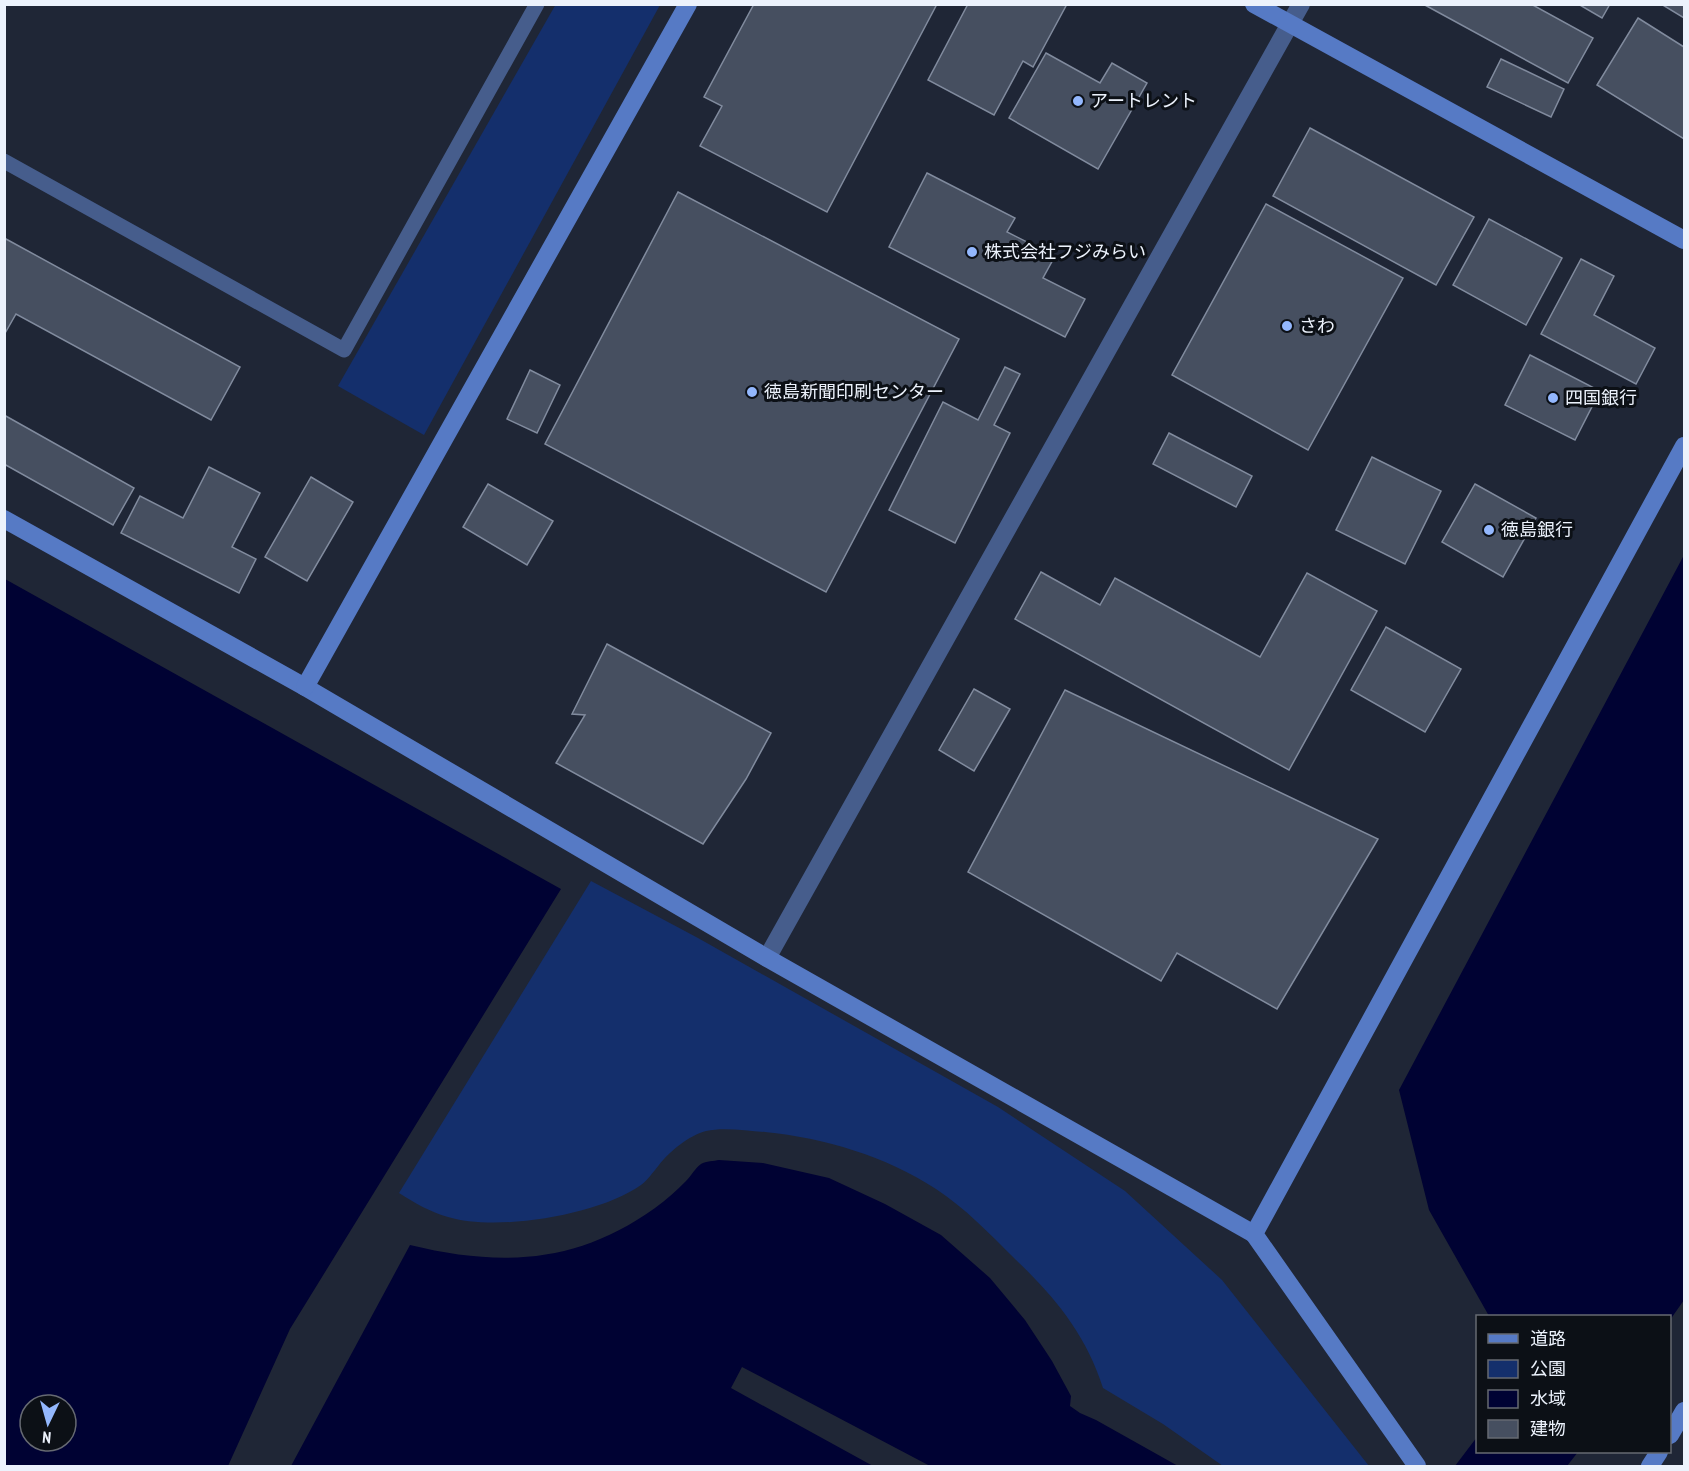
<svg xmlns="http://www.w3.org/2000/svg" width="1689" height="1471" font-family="'PT Sans Narrow','Noto Sans JP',sans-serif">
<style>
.green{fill:#142f6c}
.water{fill:#000233;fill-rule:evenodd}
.building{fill:#464f60;stroke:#818b9e;stroke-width:1.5}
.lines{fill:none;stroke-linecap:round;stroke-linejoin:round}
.lane{stroke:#465d8c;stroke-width:15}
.street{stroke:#465d8c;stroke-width:18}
.secondary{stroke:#567ac5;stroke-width:18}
.poi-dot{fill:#93b7fd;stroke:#0c1016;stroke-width:2}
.labels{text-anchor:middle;stroke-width:6;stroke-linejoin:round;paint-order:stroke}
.poi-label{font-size:18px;fill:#ecf2fc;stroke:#0c1016;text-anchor:start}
</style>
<rect width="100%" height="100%" fill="#1f2636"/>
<g class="green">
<path d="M556,4L660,5L424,435L338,386Z"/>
<path d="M591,881L698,938L998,1107L1125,1191L1222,1280L1369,1466H1223L1163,1424L1103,1388C1086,1334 1054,1296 1014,1258C990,1234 965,1208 936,1189C885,1156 825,1138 765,1132C747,1131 724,1127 706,1131C688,1136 670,1151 659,1165C653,1172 648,1180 641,1185C599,1215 497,1232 448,1217C430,1212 415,1203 399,1193Z"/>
</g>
<g class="water">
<path d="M1684,555V1300L1670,1320V1316H1489L1429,1210L1399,1090Z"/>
<path d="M5,579L561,889L290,1329L228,1466H5ZM30,1405H66V1441H30Z"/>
<path d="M719,1160L763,1163L829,1178L885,1204L941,1235L990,1278L1025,1320L1052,1361L1071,1396L1070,1406L1080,1413L1096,1420L1178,1466H930L742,1367L731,1388L873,1466H291L410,1245C501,1267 577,1264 655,1208C666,1200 677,1190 686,1181C691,1176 696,1167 701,1164C706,1161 714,1161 719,1160Z"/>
<path d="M1477,1437L1478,1452H1578L1567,1466H1455Z"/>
</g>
<g class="building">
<path d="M754,4H937L827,212L700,146L722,106L704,97Z"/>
<path d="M968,4H1067L1033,67L1023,61L994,115L928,80Z"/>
<path d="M1423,4H1531L1593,38L1568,83Z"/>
<path d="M1578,4H1610L1602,18Z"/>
<path d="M1661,4H1684V18Z"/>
<path d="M1638,18L1684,47V139L1597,85Z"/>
<path d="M1046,53L1100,83L1112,63L1147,83L1098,169L1009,118Z"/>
<path d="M1501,59L1564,89L1551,117L1487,87Z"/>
<path d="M1310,128L1474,217L1436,285L1273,196Z"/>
<path d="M927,173L1015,218L1007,232L1055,256L1043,278L1085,299L1065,337L889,247Z"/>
<path d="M678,192L959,339L826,592L545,444Z"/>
<path d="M1266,204L1403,278L1308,450L1172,375Z"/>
<path d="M1489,219L1562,258L1526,325L1453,285Z"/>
<path d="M6,239L240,367L211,420L16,314L4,335V242Z"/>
<path d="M1581,259L1614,276L1594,315L1655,348L1636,384L1541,334Z"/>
<path d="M1530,355L1600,391L1575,440L1505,405Z"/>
<path d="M1005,367L1020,374L994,425L1010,433L955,543L889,510L943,402L978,420Z"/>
<path d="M530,370L560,385L537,433L507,419Z"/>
<path d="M4,415L134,488L113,525L4,464Z"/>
<path d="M1169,433L1252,476L1236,507L1153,464Z"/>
<path d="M1372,457L1441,491L1405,564L1336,530Z"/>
<path d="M209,467L260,493L232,547L256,559L239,593L121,533L140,496L183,518Z"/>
<path d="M311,477L353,502L307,581L265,557Z"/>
<path d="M488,484L553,521L527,565L463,527Z"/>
<path d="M1475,484L1536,518L1503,577L1442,542Z"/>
<path d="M1041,572L1100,605L1115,578L1260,657L1307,573L1377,611L1289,770L1015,619Z"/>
<path d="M1386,627L1461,669L1425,732L1351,690Z"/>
<path d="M607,644L771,733L746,779L703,844L556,763L585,715L572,714Z"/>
<path d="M974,689L1010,709L974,771L939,750Z"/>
<path d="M1065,690L1378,839L1277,1009L1177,953L1161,981L968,872Z"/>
</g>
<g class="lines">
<path class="lane" d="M4,161L344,350L537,4"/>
<path class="street" d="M767,958L1301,4"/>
<g class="secondary">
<path d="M1254,4L1684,240"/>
<path d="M4,519L305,687L767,958L1254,1234"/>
<path d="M305,687L688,4"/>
<path d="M1670,1435L1684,1411"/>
<path d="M1417,1466L1254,1234L1684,446"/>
<path d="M1650,1466L1659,1452"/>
</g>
</g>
<g class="poi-dot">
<circle cx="1078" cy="101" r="6"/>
<circle cx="972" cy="252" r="6"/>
<circle cx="1287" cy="326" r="6"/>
<circle cx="752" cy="392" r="6"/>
<circle cx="1553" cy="398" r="6"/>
<circle cx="1489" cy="530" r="6"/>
</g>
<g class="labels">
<g class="poi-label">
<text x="1090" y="107">アートレント</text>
<text x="984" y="258">株式会社フジみらい</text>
<text x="1299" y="332">さわ</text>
<text x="764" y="398">徳島新聞印刷センター</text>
<text x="1565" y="404">四国銀行</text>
<text x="1501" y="536">徳島銀行</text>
</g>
</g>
<rect width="1689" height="1471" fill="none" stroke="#ecf2fc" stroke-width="12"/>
<rect x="1476" y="1315" width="195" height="138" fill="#0c1016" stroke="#666a72" stroke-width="1.5"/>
<rect x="1488" y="1334" width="30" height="9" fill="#567ac5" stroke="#666a72" stroke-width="1.5"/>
<text x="1530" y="1345" font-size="18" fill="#ecf2fc">道路</text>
<rect x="1488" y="1360" width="30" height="18" fill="#142f6c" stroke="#666a72" stroke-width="1.5"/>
<text x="1530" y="1375" font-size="18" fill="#ecf2fc">公園</text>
<rect x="1488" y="1390" width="30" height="18" fill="#000233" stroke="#666a72" stroke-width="1.5"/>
<text x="1530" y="1405" font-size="18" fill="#ecf2fc">水域</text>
<rect x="1488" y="1420" width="30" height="18" fill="#464f60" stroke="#666a72" stroke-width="1.5"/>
<text x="1530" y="1435" font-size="18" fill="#ecf2fc">建物</text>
<g transform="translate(48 1423) rotate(185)"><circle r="28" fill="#0c1016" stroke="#666a72" stroke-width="1.5"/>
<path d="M0-4.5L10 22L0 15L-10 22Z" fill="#93b7fd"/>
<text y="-9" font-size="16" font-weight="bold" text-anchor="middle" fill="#ecf2fc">N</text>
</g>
</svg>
